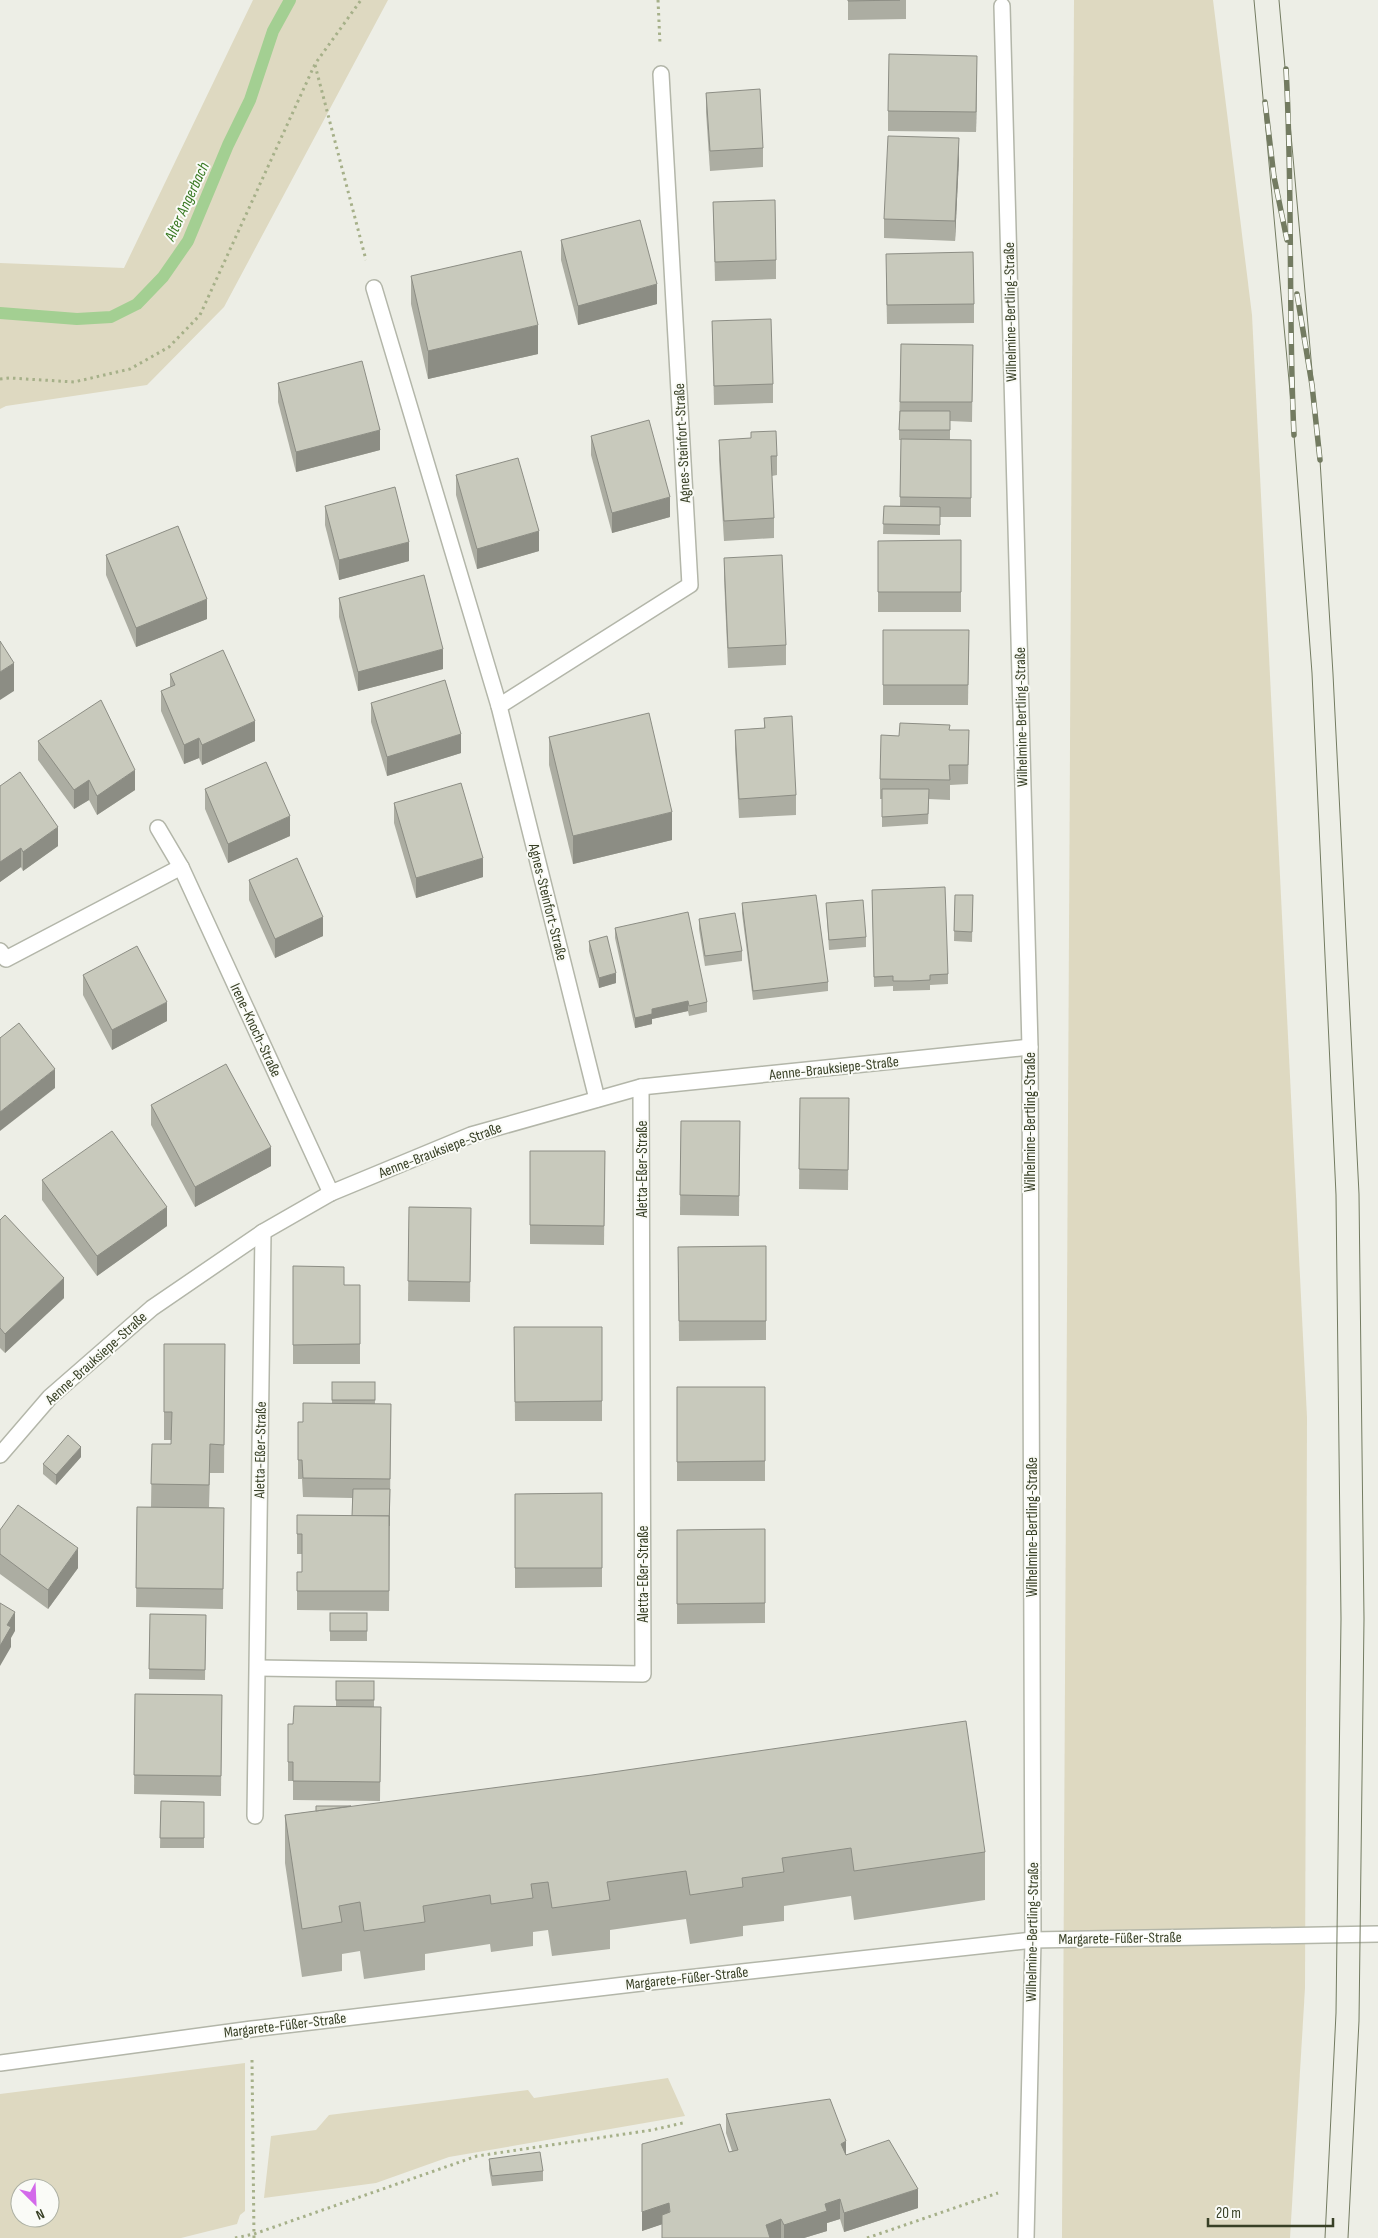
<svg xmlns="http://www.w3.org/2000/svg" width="1378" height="2238" font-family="'Sofia Sans Condensed',sans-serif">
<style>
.green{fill:#ded9c1;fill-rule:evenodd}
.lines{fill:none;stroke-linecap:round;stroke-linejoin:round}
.stream{stroke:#a3cf92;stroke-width:12}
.street-casing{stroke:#b3b6a9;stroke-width:18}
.path{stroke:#a6b089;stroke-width:3;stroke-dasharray:2.5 4;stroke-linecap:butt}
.street{stroke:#fff;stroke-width:15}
.tram{stroke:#737b61;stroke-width:1}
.rail-casing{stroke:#737b61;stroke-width:5.5}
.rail{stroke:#fafbf7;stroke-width:4;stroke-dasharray:11;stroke-linecap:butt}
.wall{fill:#acada2}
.shaded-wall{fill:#8c8d84}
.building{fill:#c8c9bc;stroke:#8c8d84}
.labels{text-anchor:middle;stroke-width:4;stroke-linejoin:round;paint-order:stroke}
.street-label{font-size:15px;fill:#384026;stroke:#fafbf7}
.water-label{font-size:16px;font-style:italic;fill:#397923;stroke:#fafbf7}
</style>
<rect width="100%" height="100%" fill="#edeee6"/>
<g class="green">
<path d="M253,0H388L224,307L147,385L6,406L0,409V263L124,268Z"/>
<path d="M1074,0H1213L1252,315L1307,1417L1305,1988L1290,2238H1062Z"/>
<path d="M245,2063V2211L240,2215L237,2224L181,2238H0V2094ZM20,2188H50V2218H20Z"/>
<path d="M668,2078L685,2116L449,2157L376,2183L264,2198L271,2136L316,2130L329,2115L528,2090L534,2098Z"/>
</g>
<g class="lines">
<path class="stream" d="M0,313L77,319L111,317L137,304L163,277L188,241L228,145L250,100L273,31L290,0"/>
<g class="street-casing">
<g id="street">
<path d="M1002,6L1030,1047L1033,1940L1026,2238"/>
<path d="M374,288L499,706L597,1099"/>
<path d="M499,706L690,585L661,74"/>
<path d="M158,828L181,867L331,1193"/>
<path d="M0,951L6,959L181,867"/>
<path d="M0,1455L50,1397L152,1308L263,1232L331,1193L471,1135L641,1087L1030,1047"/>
<path d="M258,1668L643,1674L641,1087"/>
<path d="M255,1816L263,1232"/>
<path d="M0,2063L252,2029L650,1982L1033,1940L1378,1934"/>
</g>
</g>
<g class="path">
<path d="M658,0L660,44"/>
<path d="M315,65L366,260"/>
<path d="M0,379L10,378L74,382L130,369L169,347L200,315L315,64L361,0"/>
<path d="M252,2060L254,2238"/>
<path d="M235,2238L254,2234L477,2156L652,2130L683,2123"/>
<path d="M867,2238L998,2193"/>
</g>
<use href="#street" class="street"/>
<g class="tram">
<path d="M1254,0L1294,435L1312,673L1336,1195L1341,1619L1336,2013L1325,2238"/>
<path d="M1279,0L1320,460L1333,674L1359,1194L1364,1619L1359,2021L1348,2238"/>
</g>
<g class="rail-casing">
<g id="rail">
<path d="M1286,69C1293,191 1288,313 1294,435"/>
<path d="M1265,102L1274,177L1287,240"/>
<path d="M1297,294L1312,385L1320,460"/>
</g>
</g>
<use href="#rail" class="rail"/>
</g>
<g class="wall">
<path d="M848,0H906V19L848,20Z"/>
<path d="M977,75L976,132L888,131V111Z"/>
<path d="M706,93L763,148V167L710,171L706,112Z"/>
<path d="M959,158L955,241L884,238V219Z"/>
<path d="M713,202L776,260V279L715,281Z"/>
<path d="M561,240L657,304L578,325L561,260Z"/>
<path d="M886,273L974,304V323L887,324Z"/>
<path d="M411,276L538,354L428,379L411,304Z"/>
<path d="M712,321L773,384V403L714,405Z"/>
<path d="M901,344L973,345L972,422L950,421V440H971V517H940V535L883,534L884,506H900L901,440H899V430Z"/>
<path d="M278,383L380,450L296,472L278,402Z"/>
<path d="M591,436L670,517L612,533L591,455Z"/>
<path d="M719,440L777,456V475L772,476L774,518V538L724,541L719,460Z"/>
<path d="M456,475L539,551L477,569L456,495Z"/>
<path d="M325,506L409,561L339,580L325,525Z"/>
<path d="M961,540V612H878V541Z"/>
<path d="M106,555L207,619L136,647L106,575Z"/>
<path d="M724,558L786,645V665L728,668L724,578Z"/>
<path d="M339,598L443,669L358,691L339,617Z"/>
<path d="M883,630H969L968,705H883Z"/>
<path d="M170,674L255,741L202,765L199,758L184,764L161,711V691L170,687Z"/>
<path d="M371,703L461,753L387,776L371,722Z"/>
<path d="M764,718L796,795V815L739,818L735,749V730L764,728Z"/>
<path d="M950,730H969L968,784L950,785V800L929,799L928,824L882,827V799H880V779L899,736Z"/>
<path d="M549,737L672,840L573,864L549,765Z"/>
<path d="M38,741L135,790L97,815L89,800L74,809L38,760Z"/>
<path d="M0,786L58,846L23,871L21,867L0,882Z"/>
<path d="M205,789L290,836L228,863L205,809Z"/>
<path d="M394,803L483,877L416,898L394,823Z"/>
<path d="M249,880L323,936L275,958L249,900Z"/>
<path d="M872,890L948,974V984L930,985V990L893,991V986L874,987Z"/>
<path d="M955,895H973L972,942L954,941Z"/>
<path d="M742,903L828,982V991L753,1000L742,913Z"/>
<path d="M826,903L866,937V947L829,950Z"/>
<path d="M699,919L742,951V961L705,966L699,929Z"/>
<path d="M615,928L707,1002V1012L689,1016L688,1011L652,1019V1024L635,1028L615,938Z"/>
<path d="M589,941L616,983L599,988L589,951Z"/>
<path d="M83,975L167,1021L112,1050L83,995Z"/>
<path d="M800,1098H849L848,1190L799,1189Z"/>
<path d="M151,1105L271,1166L195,1207L151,1125Z"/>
<path d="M681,1121H740L739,1216L680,1215Z"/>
<path d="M530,1151H605L604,1245L530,1244Z"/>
<path d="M42,1180L167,1226L97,1276L42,1200Z"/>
<path d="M409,1207L471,1208L470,1302L408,1301Z"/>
<path d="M0,1220L64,1298L5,1353L0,1348Z"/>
<path d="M766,1246V1340L679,1341L678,1247Z"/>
<path d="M293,1266L344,1285H360V1364H293Z"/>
<path d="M514,1327H602V1421H515Z"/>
<path d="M164,1344H225L224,1473H210L209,1507L224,1508L223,1609L136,1607L137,1507H151L152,1444H171V1440H164Z"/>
<path d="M332,1382H375V1404H391L389,1611L297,1610V1572H302V1554H297V1515L352,1516V1498L303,1497L302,1479H298V1441L303,1422L332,1404Z"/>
<rect x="677" y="1387" width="88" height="94"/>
<path d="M81,1457L56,1485L43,1474V1464Z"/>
<path d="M602,1493V1587L515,1588V1494Z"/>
<path d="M765,1529V1623L677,1624V1530Z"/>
<path d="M0,1530L78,1568L48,1609L0,1574Z"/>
<rect x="330" y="1613" width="37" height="28"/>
<path d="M150,1614L206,1615L205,1680L149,1679Z"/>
<path d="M336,1681H374V1707H381L380,1801L293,1800V1781H288V1724H293L336,1706Z"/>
<path d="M135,1694L222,1695L221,1796L134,1794Z"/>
<path d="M161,1801L204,1802V1848H160Z"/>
<path d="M316,1811L985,1852V1900L854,1920L851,1896L784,1906V1921L743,1926V1936L690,1944L686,1919L610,1930V1949L552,1956L548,1930L533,1932V1946L491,1952L490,1944L425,1954V1970L364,1979L360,1951L342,1954V1971L302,1977L285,1863V1815Z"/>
<path d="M726,2114L846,2155L918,2208L844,2232L840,2219L827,2223V2231L804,2238H662V2224L642,2231V2144L729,2152L732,2151L726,2133Z"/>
<path d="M489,2159L543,2171V2181L492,2186L489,2169Z"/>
</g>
<g class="shaded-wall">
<path d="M977,56V75L976,132V112Z"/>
<path d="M959,138V158L955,241V221Z"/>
<path d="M657,284V304L578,325V306Z"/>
<path d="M538,325V354L428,379V351Z"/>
<path d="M380,430V450L296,472V452Z"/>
<path d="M670,497V517L612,533V513Z"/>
<path d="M539,531V551L477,569V549Z"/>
<path d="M409,542V561L339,580V560Z"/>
<path d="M207,599V619L136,647V628Z"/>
<path d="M443,649V669L358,691V672Z"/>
<path d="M14,663V691L0,700V672Z"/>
<path d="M255,721V741L202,765V745Z"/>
<path d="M461,734V753L387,776V757Z"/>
<path d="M199,738V758L184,764V745Z"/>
<path d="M135,770V790L97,815V796Z"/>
<path d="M89,780V800L74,809V790Z"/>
<path d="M672,812V840L573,864V836Z"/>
<path d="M290,816V836L228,863V844Z"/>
<path d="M58,827V846L23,871V852Z"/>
<path d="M21,848V867L0,882V862Z"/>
<path d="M483,858V877L416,898V878Z"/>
<path d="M323,917V936L275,958V939Z"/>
<path d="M616,973V983L599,988V978Z"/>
<path d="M688,1001V1011L652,1019V1024L635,1028V1018L652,1009Z"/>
<path d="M167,1002V1021L112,1050V1030Z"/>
<path d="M55,1069V1088L0,1131V1112Z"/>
<path d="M271,1147V1166L195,1207V1187Z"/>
<path d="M167,1207V1226L97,1276V1256Z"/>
<path d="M64,1278V1298L5,1353V1334Z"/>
<path d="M81,1447V1457L56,1485V1475Z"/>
<path d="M78,1548V1568L48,1609V1590Z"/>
<path d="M15,1612V1631L11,1638V1647L0,1666V1646L7,1625Z"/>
<path d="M846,2141V2161L841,2144Z"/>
<path d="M918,2189V2208L844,2232V2213Z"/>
<path d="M840,2199V2219L827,2223V2231L804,2238H784V2225L825,2204Z"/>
<path d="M669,2203V2222L642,2231V2212Z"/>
<path d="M781,2219V2238H766V2225Z"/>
</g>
<g class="building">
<path d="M848,0H900L848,1Z"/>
<path d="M889,54L977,56L976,112L888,111Z"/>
<path d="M760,89L763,148L710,151L706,93Z"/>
<path d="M888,136L959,138L955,221L884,219Z"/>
<path d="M775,200L776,260L715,262L713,202Z"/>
<path d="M640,220L657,284L578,306L561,240Z"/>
<path d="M521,251L538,325L428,351L411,276Z"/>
<path d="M973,252L974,304L887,305L886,254Z"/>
<path d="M771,319L773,384L714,386L712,321Z"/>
<path d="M901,344L973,345L972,402H900Z"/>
<path d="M362,361L380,430L296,452L278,383Z"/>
<path d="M900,411H950V430H899Z"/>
<path d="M649,420L670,497L612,513L591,436Z"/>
<path d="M776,431L777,456H771L774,518L724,521L719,440L751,438V432Z"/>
<path d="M901,439L971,440V498L900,497Z"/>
<path d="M518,458L539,531L477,549L456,475Z"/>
<path d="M395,487L409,542L339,560L325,506Z"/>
<path d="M884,506L940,507V525L883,524Z"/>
<path d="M178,526L207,599L136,628L106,555Z"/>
<path d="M961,540V592H878V541Z"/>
<path d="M782,555L786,645L728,648L724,558Z"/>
<path d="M424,575L443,649L358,672L339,598Z"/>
<path d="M883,630H969L968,685H883Z"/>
<path d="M0,641L14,663L0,672Z"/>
<path d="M223,650L255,721L202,745L199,738L184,745L161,691L175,685L170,674Z"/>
<path d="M445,680L461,734L387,757L371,703Z"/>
<path d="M101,700L135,770L97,796L89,780L74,790L38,741Z"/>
<path d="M649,713L672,812L573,836L549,737Z"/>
<path d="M792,716L796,795L739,799L735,730L765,728L764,718Z"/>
<path d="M900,723L950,725L949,730H969L968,765H949L950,780L880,779L881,735L899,736Z"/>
<path d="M266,762L290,816L228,844L205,789Z"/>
<path d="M20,772L58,827L23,852L21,848L0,862V786Z"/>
<path d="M461,783L483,858L416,878L394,803Z"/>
<path d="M882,789H929L928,814L882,817Z"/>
<path d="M297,858L323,917L275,939L249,880Z"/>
<path d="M945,887L948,974L930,975V980L911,981H893V976L874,977L872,890Z"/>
<path d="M816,895L828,982L753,991L742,903Z"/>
<path d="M955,895H973L972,932L954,931Z"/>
<path d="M863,900L866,937L829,940L826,903Z"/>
<path d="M688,912L707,1002L689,1006L688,1001L652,1009V1014L635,1018L615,928Z"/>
<path d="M735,913L742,951L705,956L699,919Z"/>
<path d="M607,936L616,973L599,978L589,941Z"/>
<path d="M137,946L167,1002L112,1030L83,975Z"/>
<path d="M19,1023L55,1069L0,1112V1038Z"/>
<path d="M226,1064L271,1147L195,1187L151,1105Z"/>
<path d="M800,1098H849L848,1170L799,1169Z"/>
<path d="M681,1121H740L739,1196L680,1195Z"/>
<path d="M112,1131L167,1207L97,1256L42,1180Z"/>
<path d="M530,1151H605L604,1226L530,1225Z"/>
<path d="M409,1207L471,1208L470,1282L408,1281Z"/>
<path d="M5,1215L64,1278L5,1334L0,1328V1220Z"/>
<path d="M766,1246V1321H679L678,1247Z"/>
<path d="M293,1266L344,1267V1285H360V1344L293,1345Z"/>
<path d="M514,1327H602V1401L515,1402Z"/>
<path d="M164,1344H225L224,1445L210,1444L209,1485L151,1484L152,1444H171L172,1412H164Z"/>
<rect x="332" y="1382" width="43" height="18"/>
<path d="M677,1387H765V1461L677,1462Z"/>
<path d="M303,1403L391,1404L390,1479L303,1478L302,1460H298V1422H303Z"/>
<path d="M68,1435L81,1447L56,1475L43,1464Z"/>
<path d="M353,1489H390L389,1526V1516H352Z"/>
<path d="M602,1493V1568H515V1494Z"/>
<path d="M18,1505L78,1548L48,1590L0,1554V1530Z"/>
<path d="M137,1507L224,1508L223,1589L136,1588Z"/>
<path d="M297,1515L389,1516V1591H297V1572H302V1534H297Z"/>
<path d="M765,1529V1603L677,1604V1530Z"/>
<path d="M0,1603L15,1612L7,1625L11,1627L0,1646Z"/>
<rect x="330" y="1613" width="37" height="18"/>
<path d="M150,1614L206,1615L205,1670L149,1669Z"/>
<rect x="336" y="1681" width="38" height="19"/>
<path d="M135,1694L222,1695L221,1776L134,1775Z"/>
<path d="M294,1706L381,1707L380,1782L293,1781V1762H288V1724H293Z"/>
<path d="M966,1721L985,1852L854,1871L851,1848L782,1858L784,1872L742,1878L743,1887L690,1895L686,1871L607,1882L610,1900L552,1908L548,1882L531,1884L533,1898L491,1904L490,1895L423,1906L425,1922L364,1931L360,1902L339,1906L342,1922L302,1929L285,1815L592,1775Z"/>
<path d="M161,1801L204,1802V1838H160Z"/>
<path d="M316,1806H351L316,1811Z"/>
<path d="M830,2099L846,2141L841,2144L846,2155L889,2140L918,2189L844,2213L840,2199L825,2204L827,2211L784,2225L781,2219L766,2225L770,2238H662V2215L670,2212L669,2203L642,2212V2144L720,2124L729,2152L738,2150L726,2114Z"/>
<path d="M540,2152L543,2171L492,2176L489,2159Z"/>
</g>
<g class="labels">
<g class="street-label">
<text transform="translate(1010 312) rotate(-91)" y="5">Wilhelmine-Bertling-Straße</text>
<text transform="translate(682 443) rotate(-93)" y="5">Agnes-Steinfort-Straße</text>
<text transform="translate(1021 717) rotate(-91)" y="5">Wilhelmine-Bertling-Straße</text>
<text transform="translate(548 902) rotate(76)" y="5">Agnes-Steinfort-Straße</text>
<text transform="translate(256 1030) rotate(65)" y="5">Irene-Knoch-Straße</text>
<text transform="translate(834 1068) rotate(-6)" y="5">Aenne-Brauksiepe-Straße</text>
<text transform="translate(1030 1122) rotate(-90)" y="5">Wilhelmine-Bertling-Straße</text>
<text transform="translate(440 1150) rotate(-21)" y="5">Aenne-Brauksiepe-Straße</text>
<text transform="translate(642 1169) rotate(-90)" y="5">Aletta-Eßer-Straße</text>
<text transform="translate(96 1358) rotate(-42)" y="5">Aenne-Brauksiepe-Straße</text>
<text transform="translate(260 1450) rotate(-89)" y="5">Aletta-Eßer-Straße</text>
<text transform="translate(1032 1527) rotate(-90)" y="5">Wilhelmine-Bertling-Straße</text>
<text transform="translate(643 1574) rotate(-90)" y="5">Aletta-Eßer-Straße</text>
<text transform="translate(1032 1932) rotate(-89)" y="5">Wilhelmine-Bertling-Straße</text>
<text transform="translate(1120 1938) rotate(-1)" y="5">Margarete-Füßer-Straße</text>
<text transform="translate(687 1978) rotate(-6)" y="5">Margarete-Füßer-Straße</text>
<text transform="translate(285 2025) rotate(-7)" y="5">Margarete-Füßer-Straße</text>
</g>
<g class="water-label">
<text transform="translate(186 201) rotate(-65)" y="6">Alter Angerbach</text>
</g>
</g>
<g transform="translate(35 2203) rotate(156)"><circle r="24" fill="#fafbf7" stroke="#acb0a3"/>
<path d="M0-4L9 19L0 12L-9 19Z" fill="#d369ea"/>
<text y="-8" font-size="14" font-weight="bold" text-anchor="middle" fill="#384026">N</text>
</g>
<path d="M1208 2218v8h125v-8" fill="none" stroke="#384026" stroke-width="2.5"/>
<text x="1216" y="2218" font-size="15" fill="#384026" stroke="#fafbf7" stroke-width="4" paint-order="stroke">20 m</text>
</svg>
